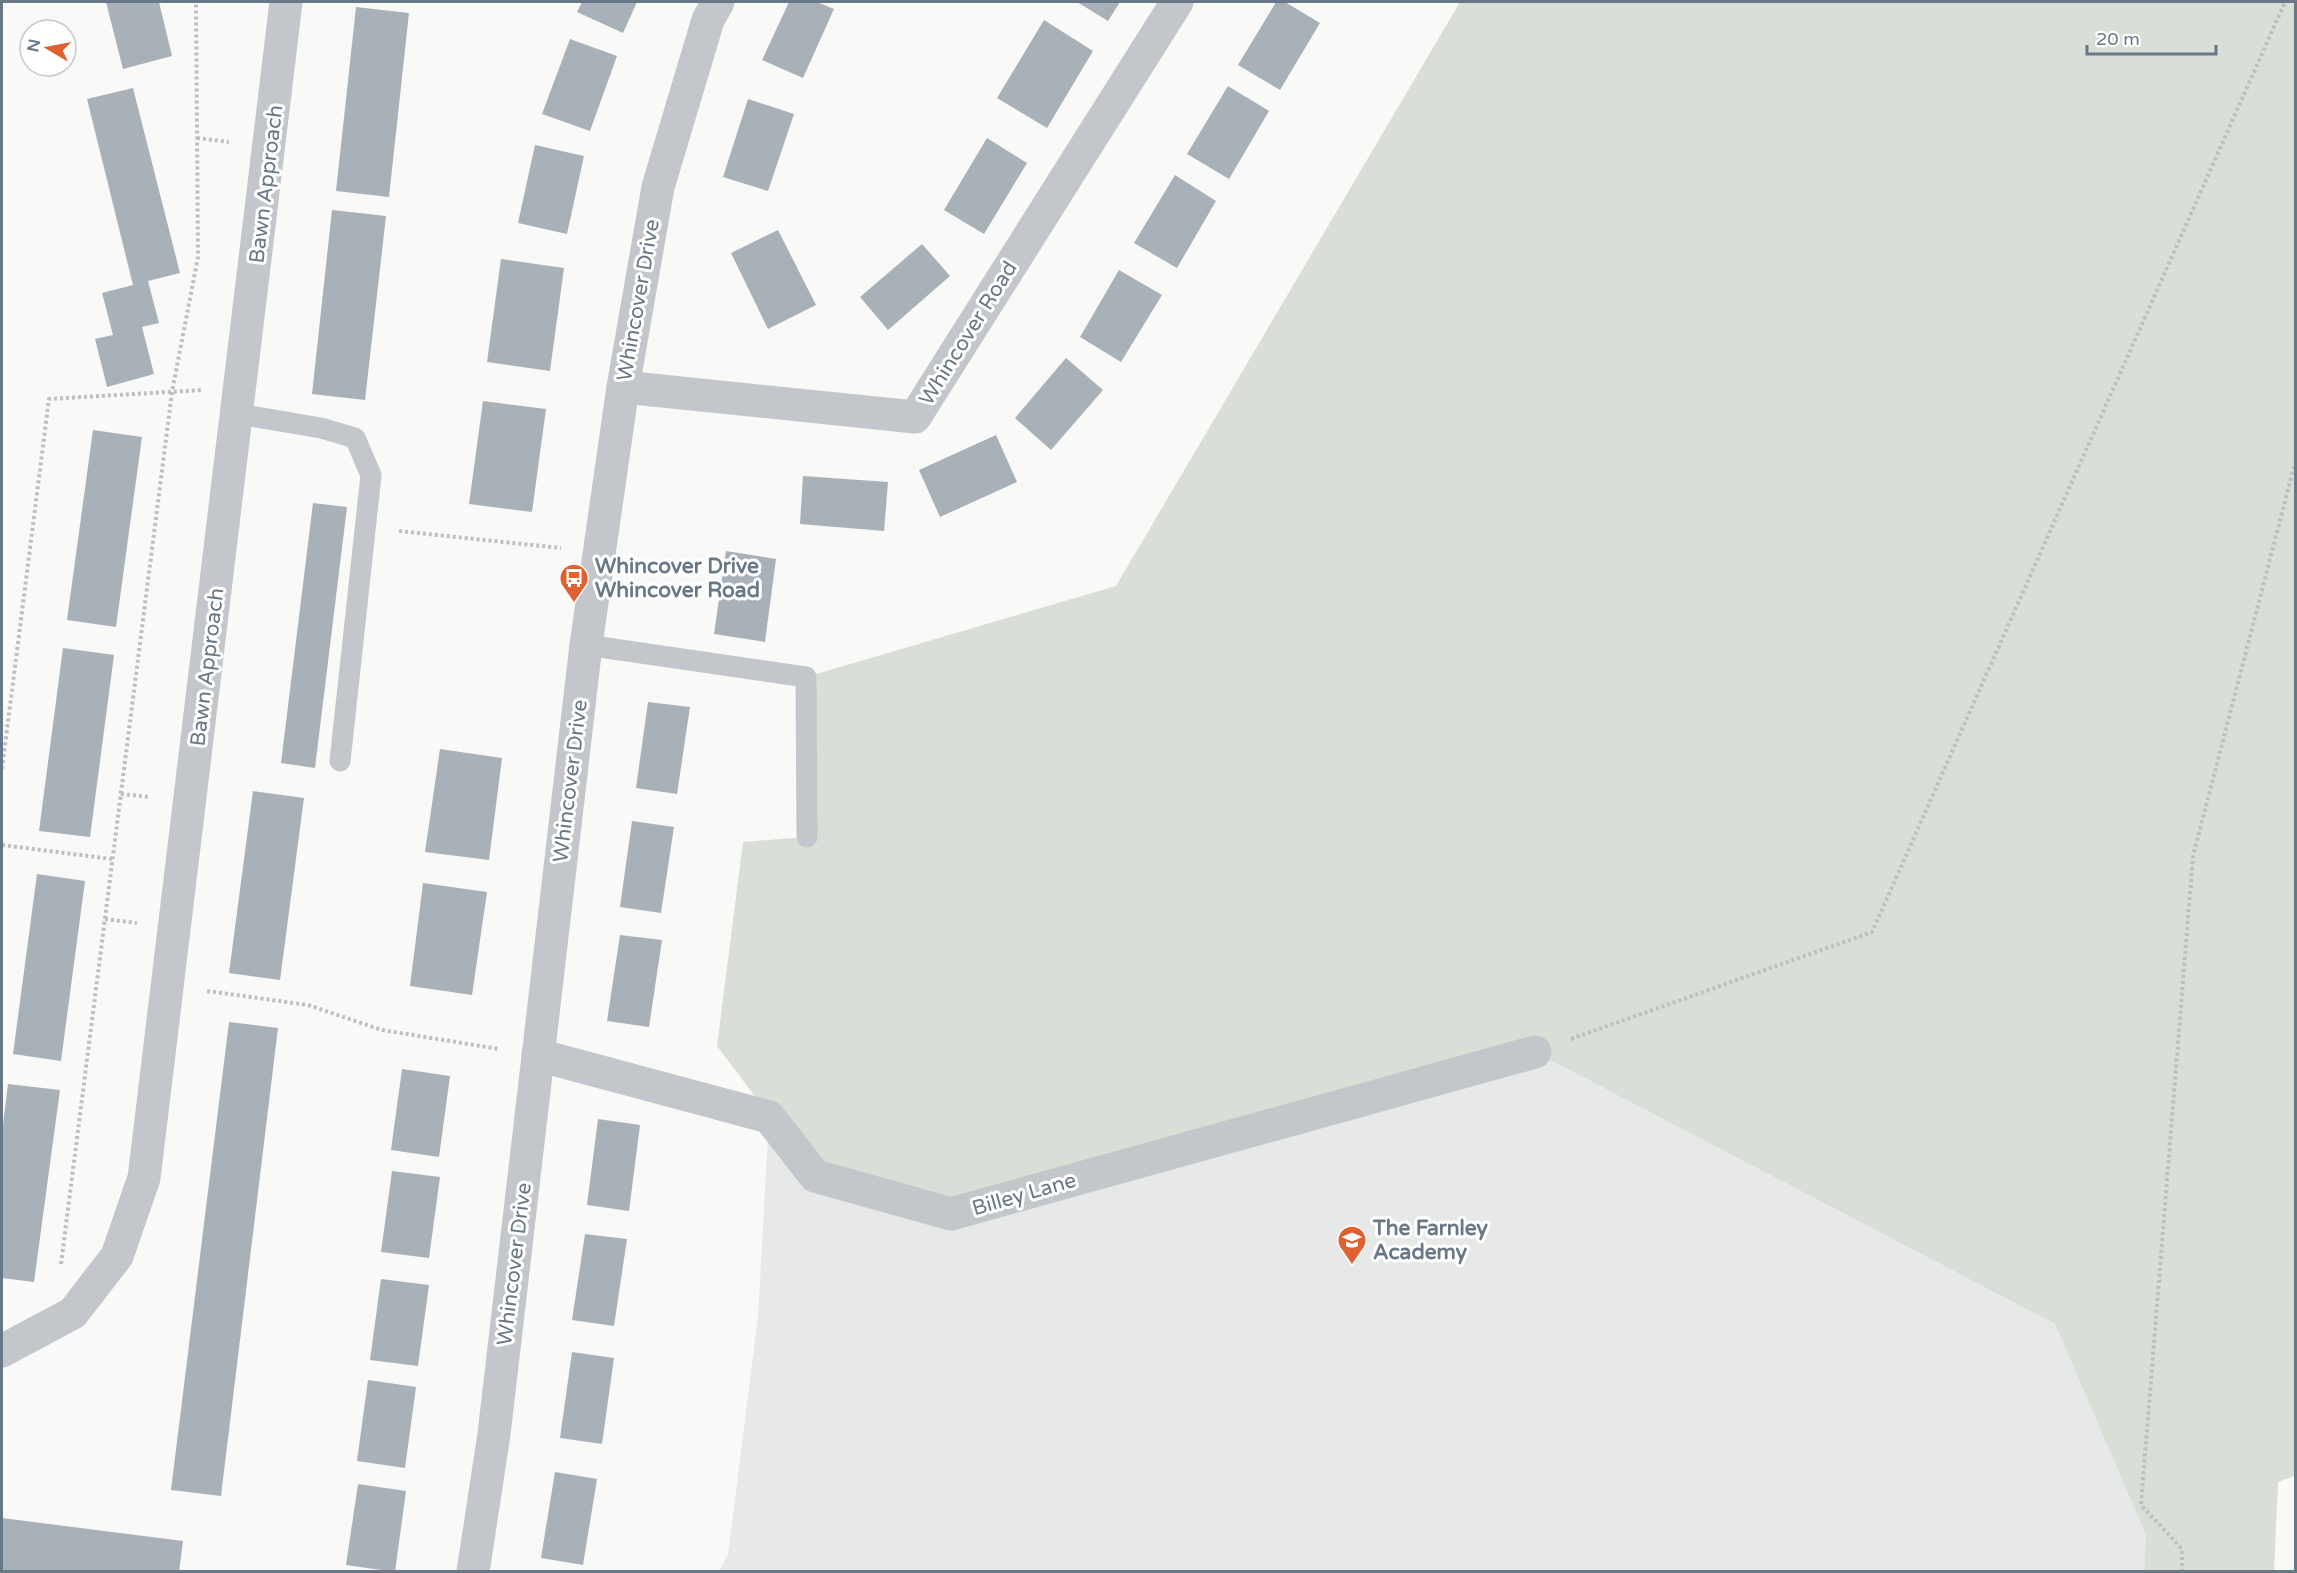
<svg xmlns="http://www.w3.org/2000/svg" width="2297" height="1573" font-family="'Varela Round',sans-serif">
<style>
.built{fill:#e7e8e8}
.green{fill:#d9ded6}
.building{fill:#a9b1b8}
.lines{fill:none;stroke-linecap:round;stroke-linejoin:round}
.path{stroke:#bdbfc2;stroke-width:4;stroke-dasharray:3 3;stroke-linecap:butt}
.lane{stroke:#c3c6ca;stroke-width:21}
.street{stroke:#c3c6ca;stroke-width:33}
.labels{text-anchor:middle;stroke-width:6;stroke-linejoin:round;paint-order:stroke}
.street-label{font-size:21px;fill:#697887;stroke:#fff}
.poi-label{font-size:21px;font-weight:bold;fill:#697887;stroke:#fff;text-anchor:start}
</style>
<rect width="100%" height="100%" fill="#f9f9f7"/>
<path class="built" d="M1535,1052L2055,1324L2146,1535L2144,1572H719L728,1554L758,1317L769,1117Z"/>
<path class="green" d="M1460,2H2295L2296,1475L2278,1482L2274,1571H2144L2146,1535L2055,1324L1535,1052L951,1214L815,1176L717,1046L743,842L806,837V677L1116,586Z"/>
<g class="building">
<path d="M106,2H159L172,56L123,69Z"/>
<path d="M582,2H637L623,33L577,12Z"/>
<path d="M789,2H817L834,9L803,78L762,60Z"/>
<path d="M1077,2H1120L1108,21Z"/>
<path d="M1276,2H1285L1320,23L1280,90L1238,65Z"/>
<path d="M356,7L409,13L389,197L336,191Z"/>
<path d="M1044,20L1093,51L1047,128L997,98Z"/>
<path d="M570,39L617,56L590,131L542,114Z"/>
<path d="M1228,86L1269,111L1229,179L1187,154Z"/>
<path d="M133,88L180,273L148,281L159,323L142,327L154,374L107,387L95,339L113,335L102,293L133,285L87,99Z"/>
<path d="M748,99L794,114L768,191L723,177Z"/>
<path d="M987,138L1027,163L984,234L944,210Z"/>
<path d="M535,145L584,156L567,234L518,223Z"/>
<path d="M1175,175L1216,201L1177,268L1134,243Z"/>
<path d="M332,210L386,216L365,400L312,394Z"/>
<path d="M778,230L816,305L768,329L731,253Z"/>
<path d="M922,244L950,276L888,330L860,297Z"/>
<path d="M501,259L564,268L550,371L487,362Z"/>
<path d="M1119,270L1162,295L1121,362L1080,337Z"/>
<path d="M1066,358L1103,390L1051,450L1015,418Z"/>
<path d="M483,401L546,409L532,512L469,504Z"/>
<path d="M93,430L142,437L116,627L67,620Z"/>
<path d="M996,435L1017,482L940,517L919,470Z"/>
<path d="M803,476L888,482L884,531L800,524Z"/>
<path d="M313,503L347,507L315,768L281,763Z"/>
<path d="M726,551L776,559L765,642L714,634Z"/>
<path d="M63,648L114,655L90,837L39,831Z"/>
<path d="M648,702L690,707L677,794L636,788Z"/>
<path d="M440,749L502,758L489,860L425,852Z"/>
<path d="M253,791L304,798L280,980L229,973Z"/>
<path d="M632,821L674,827L661,913L620,907Z"/>
<path d="M37,874L85,881L61,1061L13,1054Z"/>
<path d="M423,883L487,892L472,995L410,986Z"/>
<path d="M620,935L662,940L649,1027L607,1021Z"/>
<path d="M229,1022L278,1028L221,1496L171,1490Z"/>
<path d="M402,1069L450,1076L439,1157L391,1150Z"/>
<path d="M8,1084L60,1090L34,1282L2,1278V1133Z"/>
<path d="M598,1119L640,1125L629,1211L587,1205Z"/>
<path d="M392,1171L440,1177L429,1258L381,1252Z"/>
<path d="M585,1234L627,1239L614,1326L572,1320Z"/>
<path d="M381,1279L429,1285L418,1366L370,1360Z"/>
<path d="M572,1352L614,1358L602,1444L560,1438Z"/>
<path d="M368,1380L416,1387L405,1468L357,1461Z"/>
<path d="M555,1472L597,1479L583,1565L541,1558Z"/>
<path d="M358,1484L406,1491L395,1572L346,1565Z"/>
<path d="M2,1518L183,1541L179,1572H2Z"/>
</g>
<g class="lines">
<g class="path">
<path d="M197,138L229,142"/>
<path d="M399,531L561,548"/>
<path d="M2,769L49,399L202,390"/>
<path d="M121,794L150,797"/>
<path d="M2,845L112,859"/>
<path d="M105,919L137,923"/>
<path d="M207,991L308,1005L382,1030L499,1049"/>
<path d="M1571,1039L1872,932L2285,2"/>
<path d="M61,1264L172,392L198,257L196,2"/>
<path d="M2182,1572V1549L2141,1505L2193,856L2296,459"/>
</g>
<g class="lane">
<path d="M238,414L321,428L355,438L371,475L340,761"/>
<path d="M586,645L806,677L807,837"/>
</g>
<g class="street">
<path d="M623,387L915,417L1177,2"/>
<path d="M538,1055L769,1117L815,1176L951,1214L1535,1052"/>
<path d="M2,1351L73,1313L117,1256L144,1178L286,2"/>
<path d="M473,1572L494,1434L586,645L623,387L658,187L708,20L718,2"/>
</g>
</g>
<defs>
<g id="bus-pin" transform="scale(1.5)"><path d="M0 17L-7.5 6A9.5 9.5 0 1 1 7.5 6Z" fill="#df6131" stroke="#fff"/><path d="M-5-6H5V4H4V6H2V4H-2V6H-4V4H-5ZM-3.5-4V0h7V-4ZM-3.5 1.2v1.5H-2V1.2ZM2 1.2v1.5H3.5V1.2Z" fill="#fff"/></g>
<g id="school-pin" transform="scale(1.5)"><path d="M0 17L-7.5 6A9.5 9.5 0 1 1 7.5 6Z" fill="#df6131" stroke="#fff"/><path d="M0-5L7-2L0 1L-7-2ZM-4 1L0 2.5L4 1V4Q0 6-4 4Z" fill="#fff"/></g>
</defs>
<g fill-rule="evenodd">
<use href="#bus-pin" x="574" y="578"/>
<use href="#school-pin" x="1352" y="1240"/>
</g>
<g class="labels">
<g class="street-label">
<text transform="translate(266 184) rotate(-83)" y="7">Bawn Approach</text>
<text transform="translate(638 300) rotate(-80)" y="7">Whincover Drive</text>
<text transform="translate(968 333) rotate(-58)" y="7">Whincover Road</text>
<text transform="translate(207 667) rotate(-83)" y="7">Bawn Approach</text>
<text transform="translate(570 781) rotate(-83)" y="7">Whincover Drive</text>
<text transform="translate(1024 1194) rotate(-16)" y="7">Billey Lane</text>
<text transform="translate(514 1264) rotate(-83)" y="7">Whincover Drive</text>
</g>
<g class="poi-label">
<text x="595" y="573">Whincover Drive<tspan x="595" dy="24">Whincover Road</tspan></text>
<text x="1373" y="1235">The Farnley<tspan x="1373" dy="24">Academy</tspan></text>
</g>
</g>
<rect width="2297" height="1573" fill="none" stroke="#697887" stroke-width="6"/>
<g transform="translate(48 48) rotate(280)"><circle r="28" fill="#ffffff" stroke="#c3c9cf" stroke-width="1.5"/>
<path d="M0-4.5L10 22L0 15L-10 22Z" fill="#df6131"/>
<text y="-9" font-size="16" font-weight="bold" text-anchor="middle" fill="#697887">N</text>
</g>
<path d="M2087 45v9h129v-9" fill="none" stroke="#697887" stroke-width="3"/>
<text x="2096" y="45" font-size="18" fill="#697887" stroke="#ffffff" stroke-width="4.5" paint-order="stroke">20 m</text>
</svg>
